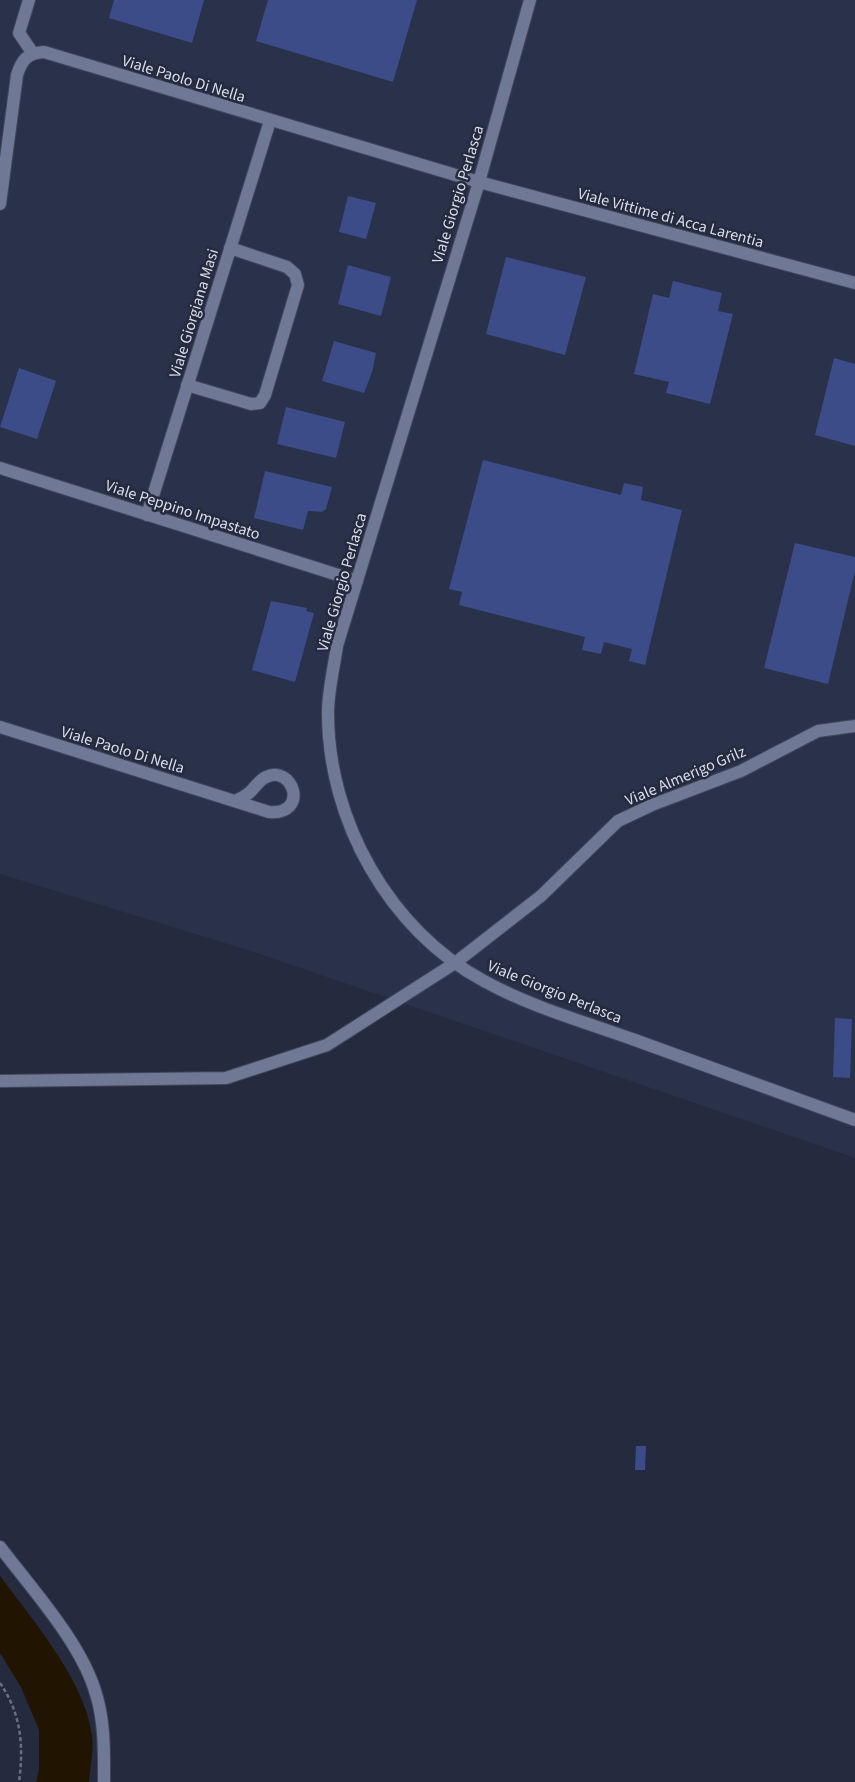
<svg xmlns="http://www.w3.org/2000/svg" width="855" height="1782" font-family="'Source Sans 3',sans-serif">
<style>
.built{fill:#2a324b}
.water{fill:#211501}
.building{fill:#3b4c88}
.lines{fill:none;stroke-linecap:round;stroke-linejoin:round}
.minor-casing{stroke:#41475a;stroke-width:14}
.path{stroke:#6a6f80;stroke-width:2.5;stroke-dasharray:4 2.5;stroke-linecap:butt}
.minor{stroke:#6f7996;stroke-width:12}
.labels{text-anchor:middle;stroke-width:5;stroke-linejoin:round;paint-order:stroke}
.street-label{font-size:16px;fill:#d9ddea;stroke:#242b3e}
</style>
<rect width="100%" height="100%" fill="#242b3e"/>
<path class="built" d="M0,0H855V1158L254,952L0,874Z"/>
<path class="water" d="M0,1576C32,1619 86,1682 92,1736C94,1751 90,1767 89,1782H36L39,1769V1730L21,1687L0,1653Z"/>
<g class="building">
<path d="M114,0H204L192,43L109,18Z"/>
<path d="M268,0H417L393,82L256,41Z"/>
<path d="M348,196L376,203L366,239L339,232Z"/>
<path d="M506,257L586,277L565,355L486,334Z"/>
<path d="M348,265L391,277L381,316L338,304Z"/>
<path d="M673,281L722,293L718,311L733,314L710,404L666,393L669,382L634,374L653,294L669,298Z"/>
<path d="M334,341L376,353L372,372L364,393L322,381Z"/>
<path d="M834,358L855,364V446L815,435Z"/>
<path d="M19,368L56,381L37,439L0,427Z"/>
<path d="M286,407L345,422L336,458L277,444Z"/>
<path d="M483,460L621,495L624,483L643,487L641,500L682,510L645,665L629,661L632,649L604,642L601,654L582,650L585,637L459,605L462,592L449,589Z"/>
<path d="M265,471L332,487L326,509L322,512L308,511L303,530L254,518Z"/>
<path d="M795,543L855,557V571L828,684L764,668Z"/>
<path d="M271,601L307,608L306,611L314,613L295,682L252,670Z"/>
<path d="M835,1018L852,1019L850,1078L833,1077Z"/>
<path d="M636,1446H646L645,1470H635Z"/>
</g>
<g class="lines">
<g class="minor-casing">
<g id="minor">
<path d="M29,0L19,33L32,52"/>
<path d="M530,0L479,182L337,646C334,667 328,691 328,713C328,820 389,930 484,981C531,1007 585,1022 635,1040C708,1067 782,1093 855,1120"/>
<path d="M0,204L17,75C22,59 28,53 44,52L479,182L855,283"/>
<path d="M187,385L251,404L260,403L265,395L298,285L295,274L287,267L230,248"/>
<path d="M0,468L357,581"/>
<path d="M147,515L270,121"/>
<path d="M0,727L269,812C310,815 293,764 266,777C259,780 255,788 249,793C245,796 240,799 235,801"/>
<path d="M0,1081L226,1078L327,1045L455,963L541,896L618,821L652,805L741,771L818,731L855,726"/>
<path d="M0,1547C32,1589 82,1644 96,1694C105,1723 104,1753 104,1782"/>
</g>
</g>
<path class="path" d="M0,1683C21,1713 24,1746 19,1782"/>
<use href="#minor" class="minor"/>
</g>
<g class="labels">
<g class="street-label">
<text transform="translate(184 78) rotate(17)" y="6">Viale Paolo Di Nella</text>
<text transform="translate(457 194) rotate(-73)" y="6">Viale Giorgio Perlasca</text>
<text transform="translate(671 217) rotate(15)" y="6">Viale Vittime di Acca Larentia</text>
<text transform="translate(193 313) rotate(-73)" y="6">Viale Giorgiana Masi</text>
<text transform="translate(183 509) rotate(18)" y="6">Viale Peppino Impastato</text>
<text transform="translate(341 582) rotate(-74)" y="6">Viale Giorgio Perlasca</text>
<text transform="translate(123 749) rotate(17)" y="6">Viale Paolo Di Nella</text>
<text transform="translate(685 775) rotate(-23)" y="6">Viale Almerigo Grilz</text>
<text transform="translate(555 991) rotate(22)" y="6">Viale Giorgio Perlasca</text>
</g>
</g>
</svg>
